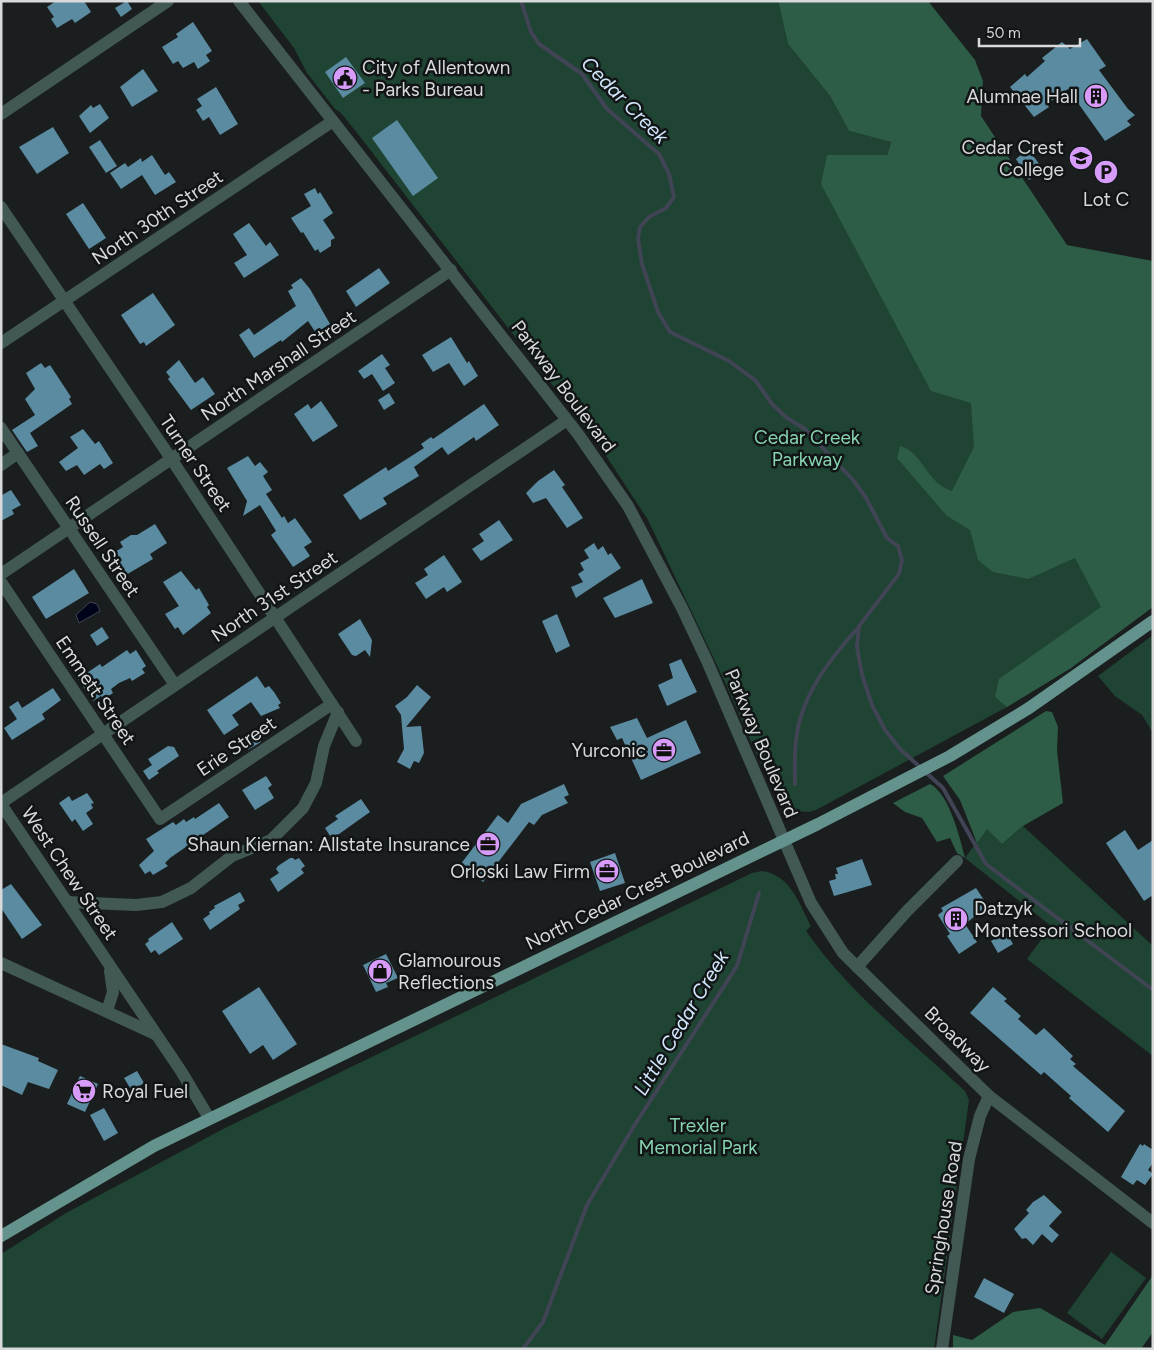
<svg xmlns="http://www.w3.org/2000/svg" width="1154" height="1350" font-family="Figtree,sans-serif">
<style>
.green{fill:#1f4433}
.forest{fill:#2d5c47}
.water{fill:#00041b;stroke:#404454}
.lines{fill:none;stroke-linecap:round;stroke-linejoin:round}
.stream{stroke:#404454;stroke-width:4}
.building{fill:#5a8ba1}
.minor{stroke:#415854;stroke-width:12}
.major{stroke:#63938c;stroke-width:12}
.labels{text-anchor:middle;stroke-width:5;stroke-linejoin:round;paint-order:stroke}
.poi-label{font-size:19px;fill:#d7d9da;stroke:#111515;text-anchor:end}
.street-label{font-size:19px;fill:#d7d9da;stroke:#111515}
.park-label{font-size:19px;fill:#87d4b0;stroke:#111515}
.water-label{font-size:20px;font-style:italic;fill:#d2e7fd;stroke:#111515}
</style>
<rect width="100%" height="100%" fill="#1a1e1e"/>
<g class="green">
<path d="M258,1H778L788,44L830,96L849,131L891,142L887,155L860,156L1078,546L1114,601L1071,668L1007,707L816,810L809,812L797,811L779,799L756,753L724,680L648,520L599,445L354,129L341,113L335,109L307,73L294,48Z"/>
<path d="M1153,635V733L1142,715L1115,696L1098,676Z"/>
<path d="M1023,826L1153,946V1056L1027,959L1051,926L965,858L987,828L1002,844Z"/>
<path d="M762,871C791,875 799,904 811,926L806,931C849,993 910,1040 965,1091L969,1100L934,1349H1V1254L66,1213L225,1128L752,873Z"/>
<path d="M1111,1252L1146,1278L1102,1339L1067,1313Z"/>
</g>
<g class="forest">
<path d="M778,1H928L975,60L983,81L981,116L1067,245L1153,261V607L1071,668L1007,707L995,697L999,679L1101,607L1075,558L1028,579L993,572L978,560L970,530L947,516L897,458L900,446C924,453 926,483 952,491L974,447L971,403L931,391L821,184L827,155H887L891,142L849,131L830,96L788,44Z"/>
<path d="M1046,711L1052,712L1058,727L1057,750L1063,803L1023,826L1002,844L987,829L977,843L960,800L943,776Z"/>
<path d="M930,784C949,793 960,838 965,858L957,853L950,838L937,842L922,818L905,812L893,803Z"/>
<path d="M1153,1275V1332L1141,1349H953V1335L972,1340L1013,1312L1040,1308L1105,1345Z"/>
</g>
<path class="water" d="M90,602L97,604L100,611L79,623L76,615Z"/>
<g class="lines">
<g class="stream">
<path d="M521,1L531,32L539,44L582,74L607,109L659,154L669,174L674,197L666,208L649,217L640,227L638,238L642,264L658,312L670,332L729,361L756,381L772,404L787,418L805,429L854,481L866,498L887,538L898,546L902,560L899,574L859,626L857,647L862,675L872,705L885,730L900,749L943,788L986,864L1153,990"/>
<path d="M795,784C795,770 794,756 796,741C800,697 829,660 858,628"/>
<path d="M523,1349L543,1322L587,1205L634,1126L737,966L759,893"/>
</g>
</g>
<g class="building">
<path d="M56,1H84L91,12L75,23L72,19L57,28L51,19L54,17L47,7Z"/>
<path d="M127,1L132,9L121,17L115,8Z"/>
<path d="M193,22L212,51L206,55L210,61L198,69L194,62L183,68L178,61L173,64L162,47L178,37L176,34Z"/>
<path d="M1087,39L1106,66L1099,70L1128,109L1135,115L1127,121L1131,125L1105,141L1068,89L1047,104L1049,107L1034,117L1010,87L1025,74L1027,77L1045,61L1042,58L1062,42L1070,49Z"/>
<path d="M346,57L365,83L343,98L325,72Z"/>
<path d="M143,69L158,91L132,107L120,87Z"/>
<path d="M216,87L238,124L220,135L209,117L203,121L196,110L202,106L197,99Z"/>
<path d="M100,104L109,118L90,133L79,116L91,105L93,108Z"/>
<path d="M397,120L438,178L413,196L372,138Z"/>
<path d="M53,127L69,153L37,174L19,147Z"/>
<path d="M100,140L117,166L106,173L89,147Z"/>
<path d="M1028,149L1043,169L1029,180L1016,159Z"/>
<path d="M152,155L165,175L169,172L176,182L155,195L142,175L121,189L110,173L125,163L128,167L141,158L142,162Z"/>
<path d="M315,188L318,194L320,192L333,213L323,220L335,238L331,240V246L320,253L318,249L315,251L303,232L301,233L291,218L311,206L304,194Z"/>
<path d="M83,203L106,238L89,249L66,214Z"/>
<path d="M249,223L266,246L270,242L279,255L244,278L234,263L247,255L233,234Z"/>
<path d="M379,268L390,283L356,307L346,291Z"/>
<path d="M301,278L310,289L330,324L316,333L308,321L282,342L281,340L254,358L239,335L249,328L254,335L296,306L288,291L293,288L291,285Z"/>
<path d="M153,293L175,325L146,346L144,342L140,344L121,315Z"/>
<path d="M451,337L467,363L469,361L478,376L464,386L449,363L433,372L422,355Z"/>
<path d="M382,354L390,365L385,368L395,383L383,391L372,374L364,379L358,371Z"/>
<path d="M179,360L195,383L203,377L215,394L191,410L168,379L170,377L166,372Z"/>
<path d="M41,363L45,368L50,365L71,397L69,399L72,404L30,433L38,446L27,452L12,430L35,415L25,399L35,389L26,373Z"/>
<path d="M389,393L395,403L384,410L378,400Z"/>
<path d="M321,401L338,426L313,442L294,414L308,404L311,409Z"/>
<path d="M484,404L499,425L476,441L474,437L448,455L442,447L414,467L419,476L383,498L387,504L360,520L343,495L386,467L388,471L424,448L421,444L431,437L433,439Z"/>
<path d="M83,429L95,444L99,441L113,463L104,469L100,464L84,475L77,465L66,471L59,462L78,448L70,437Z"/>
<path d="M248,456L255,466L260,462L268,472L263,476L272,490L266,494L282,518L284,516L288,523L295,518L312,542L304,547L310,556L293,567L271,535L276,531L260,505L243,516L247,501L227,468Z"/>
<path d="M554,470L565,485L562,487L583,518L567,528L546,498L533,503L526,493L538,481Z"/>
<path d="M11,490L21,505L12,510L14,514L1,521V494L2,495Z"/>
<path d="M499,520L513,540L481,561L472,549L484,541L479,534Z"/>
<path d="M155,524L167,543L150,554L153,559L119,579L111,566L120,560L115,552L123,547L120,542L131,535H137Z"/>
<path d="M594,543L598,550L603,546L608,555L611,553L621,568L576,598L571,587L583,582L578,574L584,570L580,563L589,558L584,550Z"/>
<path d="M444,555L462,582L447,592L444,587L426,599L415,583L428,575L424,569Z"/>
<path d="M74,569L89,593L46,619L32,597Z"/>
<path d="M181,571L196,590L199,588L209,605L207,607L211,613L183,635L178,627L175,629L165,614L179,606L163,582Z"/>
<path d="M642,579L653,603L615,618L603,598Z"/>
<path d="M557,614L570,646L556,653L542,621Z"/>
<path d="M360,619L372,640L370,657L365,650L356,656L352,655L338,634Z"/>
<path d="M102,627L109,638L97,646L90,635Z"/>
<path d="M127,650L130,654L136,650L146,666L142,669L145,673L132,681L130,678L119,683L111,689L113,693L104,699L101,696L93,701L78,679L100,664L102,667Z"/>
<path d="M681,659L697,692L667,706L658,685L673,678L669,664Z"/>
<path d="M257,676L265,688L269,686L274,692L281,703L278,705L280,708L261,716L251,702L232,715L239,725L224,735L207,710Z"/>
<path d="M417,685L431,697L406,727L421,726L424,753L419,763L414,761L410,769L397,762L404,749L401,715L395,706L407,697Z"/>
<path d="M53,688L61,700L42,714L45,719L12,740L4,728L17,719L9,707L18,701L22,708Z"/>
<path d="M637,718L647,738L686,720L701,753L641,780L622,738L617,740L610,727Z"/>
<path d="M254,732L261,742L248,750L241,740Z"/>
<path d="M168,746L174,747L179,756L157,771L159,773L149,780L143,771L152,765L148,759Z"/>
<path d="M266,776L272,785L268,788L274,798L255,810L242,790Z"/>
<path d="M564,784L569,795L564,797L568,803L542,815L534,825L529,822L483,882L460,865L498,815L508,823L521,804Z"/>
<path d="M87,793L94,803L91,804L93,808L86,813L93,824L83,831L75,819L72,822L59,803L69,796L72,801Z"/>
<path d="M361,799L370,812L332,839L325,828L338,819L335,816Z"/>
<path d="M219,803L229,817L170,858L165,863L168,866L153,875L150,871L145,874L139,865L154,851L146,839L173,822L176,825L184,819L186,822L194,817L195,819Z"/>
<path d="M1125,830L1138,850L1153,840V895L1144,901L1106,843Z"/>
<path d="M615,853L625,883L600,891L590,862Z"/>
<path d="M290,858H293L295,860L299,858L305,866L301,869L304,873L278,892L270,879L279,873L276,869L278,866Z"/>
<path d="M862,859L872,885L834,896L829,881L836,879L835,874H838L836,868Z"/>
<path d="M11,884L42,925L22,939L1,908V890Z"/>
<path d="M976,888L988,906L965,924L977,942L959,954L947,936L950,934L938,915L943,911L941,908Z"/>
<path d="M240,892L245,901L238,905L240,909L210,930L203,919L210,914L209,912L215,908L214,906Z"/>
<path d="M172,922L183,939L159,955L155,950L151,953L145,944L149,941L148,939Z"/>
<path d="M1006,932L1013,944L998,953L991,941Z"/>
<path d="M386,954L398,978L386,983L388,987L376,992L363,965Z"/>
<path d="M259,987L297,1044L273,1060L263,1045L250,1054L222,1011Z"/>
<path d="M993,987L1007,999L1004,1001L1021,1016L1018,1019L1036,1035L1044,1028L1073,1056L1070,1059L1076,1064L1073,1066L1125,1111L1108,1132L1069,1098L1071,1096L1044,1072L1041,1075L970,1013Z"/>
<path d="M1,1044L39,1058L38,1061L58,1070L49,1089L28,1082L22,1095L1,1085Z"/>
<path d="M137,1071L144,1083L132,1091L124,1078Z"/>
<path d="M80,1076L98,1084L85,1112L67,1104Z"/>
<path d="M104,1108L118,1133L104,1141L90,1115Z"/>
<path d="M1140,1144L1143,1146L1144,1144L1153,1150V1163L1148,1170L1153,1174L1145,1185L1137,1180L1133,1185L1121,1177Z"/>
<path d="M1044,1195L1062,1212L1049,1226L1059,1235L1052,1243L1042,1234L1033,1245L1026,1238L1022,1239L1014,1229L1029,1213L1026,1210L1033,1202Z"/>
<path d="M984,1278L1014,1294L1004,1313L974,1297Z"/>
</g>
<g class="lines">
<g class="minor">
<path d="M239,1L578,434L628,506L682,608L707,661L811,903L843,953L989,1096L1153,1223"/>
<path d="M1,114L168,1"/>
<path d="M1,207L172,460L356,741"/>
<path d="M1,343L333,121"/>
<path d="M1,428L175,685"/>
<path d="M1,465L18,453"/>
<path d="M1,574L451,270"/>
<path d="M1,582L160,819L332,704"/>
<path d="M1,803L567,420"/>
<path d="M1,804L181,1071L209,1118"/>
<path d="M67,902L136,905L162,902L191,888L232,856L271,840L303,808L316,783L324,746L338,712"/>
<path d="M1,963L155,1034"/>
<path d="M857,967L907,911L957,861"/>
<path d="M107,1011L113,992L110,971"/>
<path d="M942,1349L969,1159L980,1116L989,1096"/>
</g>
<path class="major" d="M1,1236L154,1146L818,824L950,756L1029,708L1153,621"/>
</g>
<defs>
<g id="civic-disc" transform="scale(1.25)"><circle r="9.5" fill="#d79bf9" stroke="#111515"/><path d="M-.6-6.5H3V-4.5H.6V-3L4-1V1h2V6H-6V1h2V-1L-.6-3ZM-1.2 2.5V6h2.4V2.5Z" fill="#111"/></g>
<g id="building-disc" transform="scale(1.25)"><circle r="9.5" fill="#d79bf9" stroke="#111515"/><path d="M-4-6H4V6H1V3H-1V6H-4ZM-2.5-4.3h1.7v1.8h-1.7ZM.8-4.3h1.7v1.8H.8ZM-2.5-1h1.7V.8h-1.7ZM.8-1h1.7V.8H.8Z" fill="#111"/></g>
<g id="university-disc" transform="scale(1.25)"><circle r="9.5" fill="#d79bf9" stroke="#111515"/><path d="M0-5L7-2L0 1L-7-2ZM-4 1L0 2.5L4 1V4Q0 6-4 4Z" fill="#111"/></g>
<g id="parking-disc" transform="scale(1.25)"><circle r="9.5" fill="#d79bf9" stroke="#111515"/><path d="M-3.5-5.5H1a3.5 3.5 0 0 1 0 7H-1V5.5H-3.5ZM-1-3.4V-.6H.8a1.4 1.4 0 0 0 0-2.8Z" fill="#111"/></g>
<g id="office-disc" transform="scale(1.25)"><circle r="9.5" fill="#d79bf9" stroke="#111515"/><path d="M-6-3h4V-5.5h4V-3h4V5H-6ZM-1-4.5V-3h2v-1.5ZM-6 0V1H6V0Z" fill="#111"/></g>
<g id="shop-disc" transform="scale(1.25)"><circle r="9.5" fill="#d79bf9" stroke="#111515"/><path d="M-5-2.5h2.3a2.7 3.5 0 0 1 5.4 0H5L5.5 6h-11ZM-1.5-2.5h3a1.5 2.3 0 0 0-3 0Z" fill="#111"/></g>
<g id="supermarket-disc" transform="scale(1.25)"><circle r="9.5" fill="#d79bf9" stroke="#111515"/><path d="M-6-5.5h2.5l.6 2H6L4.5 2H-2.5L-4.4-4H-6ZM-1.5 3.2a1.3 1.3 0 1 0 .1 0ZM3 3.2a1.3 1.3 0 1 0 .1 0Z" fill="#111"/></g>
</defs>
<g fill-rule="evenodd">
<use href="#civic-disc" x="345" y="78"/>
<use href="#building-disc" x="1096" y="96"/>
<use href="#university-disc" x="1081" y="158"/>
<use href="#parking-disc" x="1106" y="172"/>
<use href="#office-disc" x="664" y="750"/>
<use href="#office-disc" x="488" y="844"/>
<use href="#office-disc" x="607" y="871"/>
<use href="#building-disc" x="956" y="919"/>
<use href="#shop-disc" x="380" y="971"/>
<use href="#supermarket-disc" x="84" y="1091"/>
</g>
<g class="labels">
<g class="poi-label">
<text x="362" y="74" text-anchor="start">City of Allentown<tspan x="362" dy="22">- Parks Bureau</tspan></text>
<text x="1078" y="103">Alumnae Hall</text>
<text x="1064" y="154">Cedar Crest<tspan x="1064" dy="22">College</tspan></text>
<text x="1106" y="206" text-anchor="middle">Lot C</text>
<text x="646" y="757">Yurconic</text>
<text x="470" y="851">Shaun Kiernan: Allstate Insurance</text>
<text x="590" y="878">Orloski Law Firm</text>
<text x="974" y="915" text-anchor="start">Datzyk<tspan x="974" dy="22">Montessori School</tspan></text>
<text x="398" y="967" text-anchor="start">Glamourous<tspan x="398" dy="22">Reflections</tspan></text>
<text x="102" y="1098" text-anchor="start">Royal Fuel</text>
</g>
<g class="street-label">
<text transform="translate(157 217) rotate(-34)" y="7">North 30th Street</text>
<text transform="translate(278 365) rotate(-34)" y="7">North Marshall Street</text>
<text transform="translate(564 386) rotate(53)" y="7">Parkway Boulevard</text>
<text transform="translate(196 463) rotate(56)" y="7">Turner Street</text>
<text transform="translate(103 546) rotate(56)" y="7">Russell Street</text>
<text transform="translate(274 596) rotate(-34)" y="7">North 31st Street</text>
<text transform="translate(96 690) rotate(56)" y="7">Emmett Street</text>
<text transform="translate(762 743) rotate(67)" y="7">Parkway Boulevard</text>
<text transform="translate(236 746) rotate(-34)" y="7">Erie Street</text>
<text transform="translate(70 873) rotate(56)" y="7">West Chew Street</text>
<text transform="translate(637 890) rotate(-26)" y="7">North Cedar Crest Boulevard</text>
<text transform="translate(958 1039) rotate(45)" y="7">Broadway</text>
<text transform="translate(943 1218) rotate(-81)" y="7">Springhouse Road</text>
</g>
<g class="park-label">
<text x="807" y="444">Cedar Creek<tspan x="807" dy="22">Parkway</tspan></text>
<text x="698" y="1132">Trexler<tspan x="698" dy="22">Memorial Park</tspan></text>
</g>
<g class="water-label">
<text transform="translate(625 100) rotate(45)" y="7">Cedar Creek</text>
<text transform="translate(681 1023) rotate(-59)" y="7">Little Cedar Creek</text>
</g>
</g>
<rect width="1154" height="1350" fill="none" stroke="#d7d9da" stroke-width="5"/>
<path d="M979 38v8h101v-8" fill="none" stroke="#d7d9da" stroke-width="2.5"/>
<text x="986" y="38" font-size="15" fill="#d7d9da" stroke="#111515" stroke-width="4" paint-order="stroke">50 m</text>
</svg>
